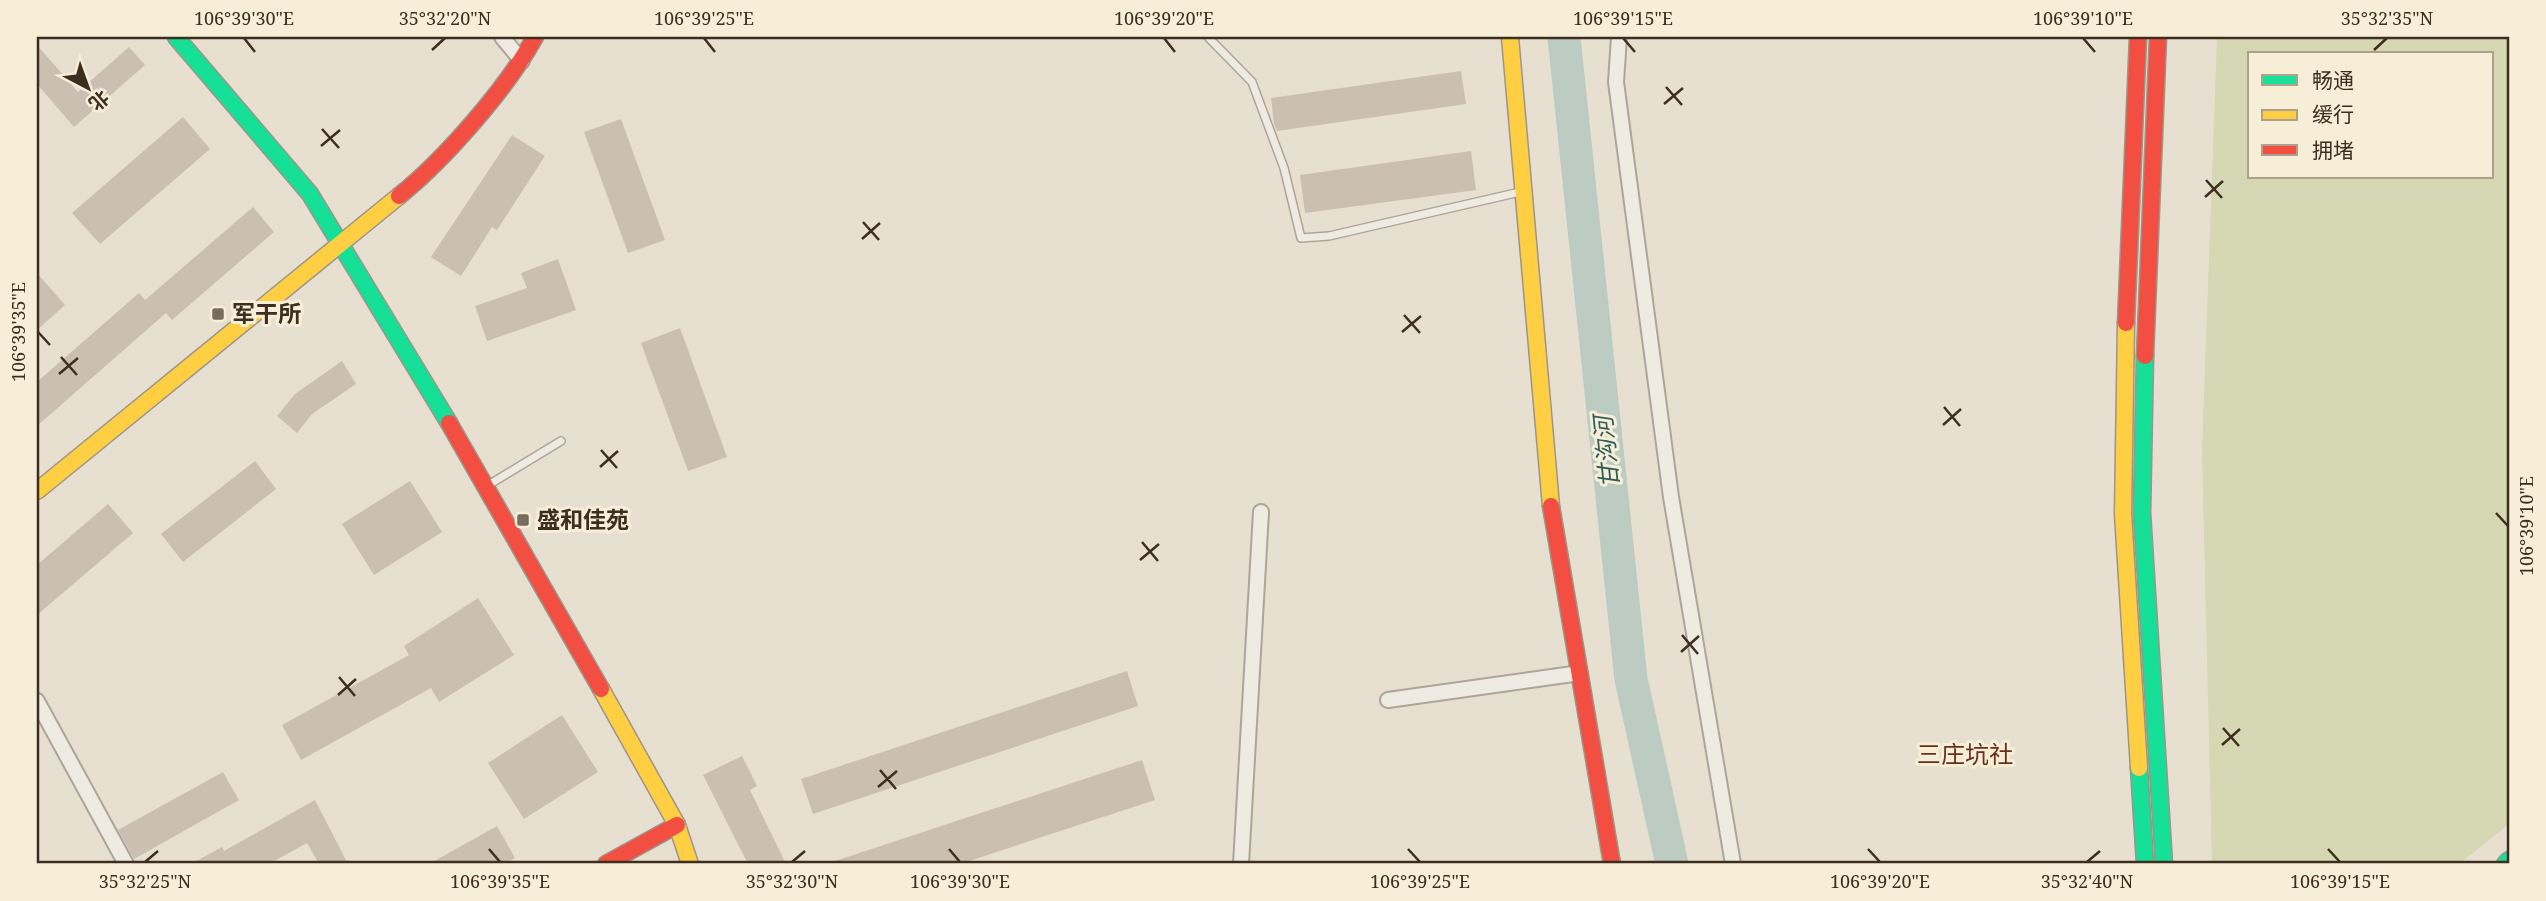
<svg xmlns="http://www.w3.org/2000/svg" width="2546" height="901" font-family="'Noto Serif','Noto Sans SC',serif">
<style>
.green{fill:#d6d7b3;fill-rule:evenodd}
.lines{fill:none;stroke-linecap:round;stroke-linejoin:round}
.river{stroke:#bcccc2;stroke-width:33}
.building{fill:#cbbfb2}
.lane-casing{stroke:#ada599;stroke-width:10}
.street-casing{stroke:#ada599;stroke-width:18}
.fast-casing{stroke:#9c958a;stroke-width:19}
.slow-casing{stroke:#9c958a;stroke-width:19}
.jam-casing{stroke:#9c958a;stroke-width:19}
.lane{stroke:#efebe3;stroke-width:7}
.street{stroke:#efebe3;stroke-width:14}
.fast{stroke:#16e098;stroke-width:16}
.slow{stroke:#ffcf43;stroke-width:16}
.jam{stroke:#f24e42;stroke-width:16}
.ticks{fill:none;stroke:#3d2e20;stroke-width:2.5}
.poi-dot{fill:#786c5e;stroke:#f7eed8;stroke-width:2.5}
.labels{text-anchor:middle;stroke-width:6;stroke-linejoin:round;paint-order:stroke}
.poi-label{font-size:23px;font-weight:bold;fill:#3d2e20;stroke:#f7eed8;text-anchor:start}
.water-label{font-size:24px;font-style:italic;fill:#2f5d5a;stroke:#f7eed8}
.neighbourhood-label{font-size:24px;fill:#6b2e1e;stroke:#f7eed8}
.neatline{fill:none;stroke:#3d2e20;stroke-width:2.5}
.ticks-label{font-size:18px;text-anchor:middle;fill:#3d2e20}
</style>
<rect width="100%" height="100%" fill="#e7e0d1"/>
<path class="green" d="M2217,37H2509V824L2459,864H2212L2202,451ZM2250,54H2492V177H2250Z"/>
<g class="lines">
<path class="river" d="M1564,37L1631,679L1672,864"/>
</g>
<g class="building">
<path d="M37,45L78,92L129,47L145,65L74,127L37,84Z"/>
<path d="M1461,71L1466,104L1277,131L1274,124L1271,98Z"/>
<path d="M183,117L210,149L100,244L72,213Z"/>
<path d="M621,119L665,240L628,253L584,132Z"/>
<path d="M512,135L545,156L497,230L492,227L461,276L431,257Z"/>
<path d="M1471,151L1476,190L1305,213L1300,175Z"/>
<path d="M253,207L274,232L172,320L166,313L37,426V382L139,293L145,300Z"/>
<path d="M558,259L576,310L487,341L475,306L527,288L521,273Z"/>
<path d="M37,273L65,305L37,330Z"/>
<path d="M680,328L727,457L688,471L641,343Z"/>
<path d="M342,361L356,384L312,414L297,433L277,416L295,394Z"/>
<path d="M255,461L276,489L183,562L161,534Z"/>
<path d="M410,481L442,532L374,575L342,524Z"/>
<path d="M108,504L133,533L37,615V565Z"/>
<path d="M478,598L514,655L439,702L431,688L301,760L282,725L409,655L404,646Z"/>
<path d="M1127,671L1138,706L813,814L801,779Z"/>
<path d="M562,715L598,772L524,819L488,763Z"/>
<path d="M742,756L757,786L750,790L786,864H748L703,775Z"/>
<path d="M1142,760L1155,800L960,864H836L835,861Z"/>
<path d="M223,772L239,800L134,859L118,830Z"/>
<path d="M315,800L348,864H319L307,843L269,864H191L222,847L224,851Z"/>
<path d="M497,826L515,858L504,864H429Z"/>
</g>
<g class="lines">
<g class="lane-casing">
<g id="lane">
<path d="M1208,37L1252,82L1284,168L1301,238L1329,236L1520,192"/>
<path d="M490,484L561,441"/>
</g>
</g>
<g class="street-casing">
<g id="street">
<path d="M502,37L522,61"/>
<path d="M1619,37L1616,82L1671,497L1733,864"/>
<path d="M1388,700L1580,673"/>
<path d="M37,701L126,864"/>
<path d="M1241,864L1261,512"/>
</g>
</g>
<g class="fast-casing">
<g id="fast">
<path d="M176,37L310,194L449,423"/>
<path d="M2145,356L2142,513L2164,864"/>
<path d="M2139,768L2145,864"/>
<path d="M2505,864L2509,860"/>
</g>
</g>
<g class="slow-casing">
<g id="slow">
<path d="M1510,37L1551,506"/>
<path d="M2126,323L2123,514L2139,768"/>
<path d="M37,491L399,196"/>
<path d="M601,689L677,825L690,864"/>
</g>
</g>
<g class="jam-casing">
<g id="jam">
<path d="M399,196C444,160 507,88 535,37"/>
<path d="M2126,323L2138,37"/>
<path d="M2145,356L2158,37"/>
<path d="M449,423L601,689"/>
<path d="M1551,506L1612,864"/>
<path d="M606,864L677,825"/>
</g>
</g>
<use href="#lane" class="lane"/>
<use href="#street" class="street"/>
<use href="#fast" class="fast"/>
<use href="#slow" class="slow"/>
<use href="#jam" class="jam"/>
</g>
<path class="ticks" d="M244,38L255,52M704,38L715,52M1164,38L1175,52M1623,38L1635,52M2083,38L2095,52M432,50L445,38M2374,50L2387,38M1666,87L1682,105M1664,104L1683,88M322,129L339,148M321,146L340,130M2206,180L2222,198M2205,197L2223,181M863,222L879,240M862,239L880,223M1404,315L1420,333M38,332L50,345M1402,332L1421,316M61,357L77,375M59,374L78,358M1944,407L1960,426M1943,425L1961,409M601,450L617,468M600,467L618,451M2496,513L2508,526M1142,542L1158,561M1140,560L1159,544M1682,635L1698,654M1681,652L1699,636M339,677L355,696M338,695L356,679M2223,728L2239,746M2222,745L2240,729M880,770L896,789M878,787L897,771M489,849L500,862M949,849L960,862M1408,849L1420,862M1868,849L1880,862M2328,849L2340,862M145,862L158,851M792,862L805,851M2087,862L2100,851"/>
<g class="poi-dot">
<rect x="211" y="307" width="14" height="14" rx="3.5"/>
<rect x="516" y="513" width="14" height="14" rx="3.5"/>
</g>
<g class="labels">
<g class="poi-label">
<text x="232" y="322">军干所</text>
<text x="537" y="528">盛和佳苑</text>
</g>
<g class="water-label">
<text transform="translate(1607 452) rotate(-96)" y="8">甘沟河</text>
</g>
<g class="neighbourhood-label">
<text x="1965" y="763">三庄坑社</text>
</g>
</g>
<rect width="2546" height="901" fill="none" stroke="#f7eed8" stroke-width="77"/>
<rect x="2248" y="52" width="245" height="126" fill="#f7eed8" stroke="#ada18e" stroke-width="2"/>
<rect x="2262" y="75" width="35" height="10" fill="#16e098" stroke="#ada18e" stroke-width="2"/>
<text x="2312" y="88" font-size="21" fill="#3d2e20">畅通</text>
<rect x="2262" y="110" width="35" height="10" fill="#ffcf43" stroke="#ada18e" stroke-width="2"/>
<text x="2312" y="122" font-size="21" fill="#3d2e20">缓行</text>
<rect x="2262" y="145" width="35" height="10" fill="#f24e42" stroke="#ada18e" stroke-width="2"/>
<text x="2312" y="158" font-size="21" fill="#3d2e20">拥堵</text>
<g transform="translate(88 88) rotate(139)" stroke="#f7eed8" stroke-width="5" paint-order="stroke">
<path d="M0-5L12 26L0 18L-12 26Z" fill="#3d2e20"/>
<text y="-10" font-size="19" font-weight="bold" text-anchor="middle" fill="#3d2e20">北</text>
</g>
<rect x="38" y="38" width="2470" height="824" class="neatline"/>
<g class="ticks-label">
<text x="244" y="25">106°39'30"E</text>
<text x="445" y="25">35°32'20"N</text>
<text x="704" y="25">106°39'25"E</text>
<text x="1164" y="25">106°39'20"E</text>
<text x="1623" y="25">106°39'15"E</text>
<text x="2083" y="25">106°39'10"E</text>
<text x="2387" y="25">35°32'35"N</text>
<text transform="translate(19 332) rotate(-90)" y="6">106°39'35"E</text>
<text transform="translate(2527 526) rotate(-90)" y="6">106°39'10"E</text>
<text x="145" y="888">35°32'25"N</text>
<text x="500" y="888">106°39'35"E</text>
<text x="792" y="888">35°32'30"N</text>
<text x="960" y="888">106°39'30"E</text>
<text x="1420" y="888">106°39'25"E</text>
<text x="1880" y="888">106°39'20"E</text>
<text x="2087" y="888">35°32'40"N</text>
<text x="2340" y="888">106°39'15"E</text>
</g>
</svg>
